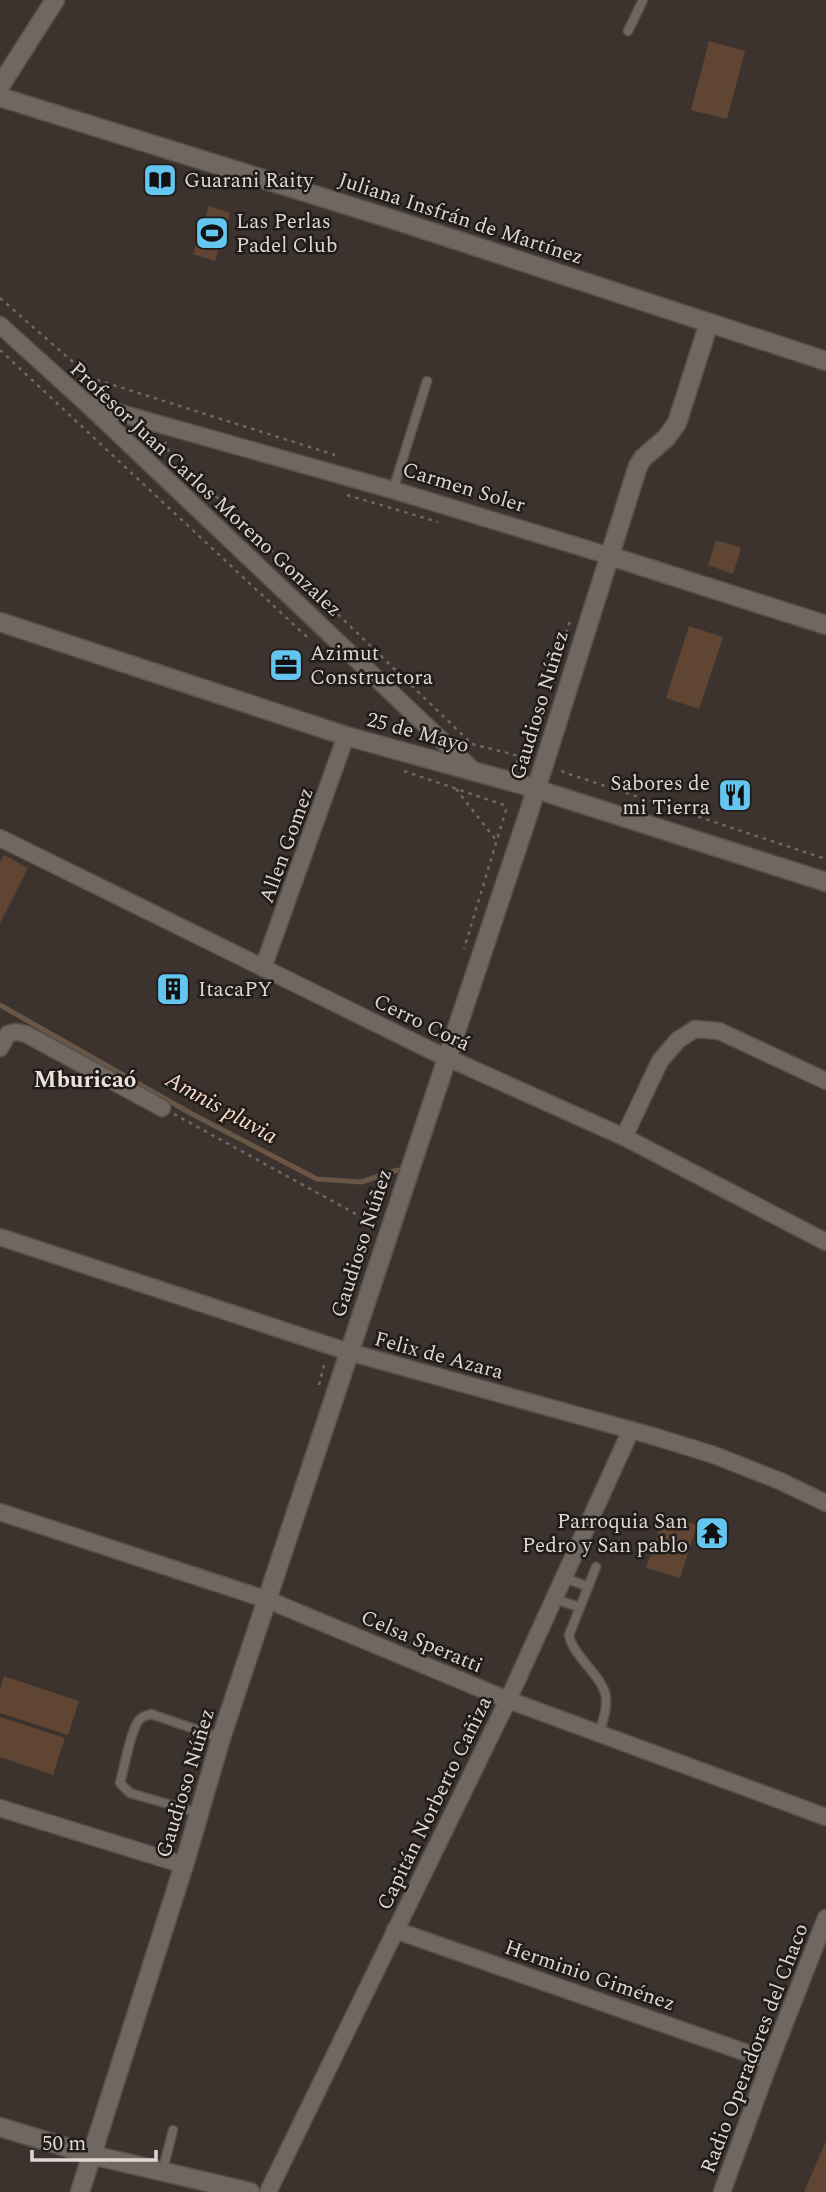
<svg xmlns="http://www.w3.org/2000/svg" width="826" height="2192" font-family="Spectral,serif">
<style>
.green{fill:#604533}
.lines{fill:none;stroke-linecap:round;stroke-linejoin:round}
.stream{stroke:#695647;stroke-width:5}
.service-casing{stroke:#57504b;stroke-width:11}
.minor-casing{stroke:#57504b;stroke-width:19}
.tertiary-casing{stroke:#57504b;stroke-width:21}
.secondary-casing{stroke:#57504b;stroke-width:21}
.path{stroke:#6f6762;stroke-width:2.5;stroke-dasharray:3.5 5;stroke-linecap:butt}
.service{stroke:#706760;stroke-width:8}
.minor{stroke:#706760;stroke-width:16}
.tertiary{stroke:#706760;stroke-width:18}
.secondary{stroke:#706760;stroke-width:18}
.labels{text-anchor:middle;stroke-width:5;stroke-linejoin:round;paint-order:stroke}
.poi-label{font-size:21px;fill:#ddd7d4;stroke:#201c19;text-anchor:start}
.street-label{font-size:21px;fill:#ddd7d4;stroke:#201c19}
.neighbourhood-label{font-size:23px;font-weight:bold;fill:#ede1da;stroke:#201c19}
.water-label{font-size:23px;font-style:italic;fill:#fbd9c3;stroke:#201c19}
</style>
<rect width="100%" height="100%" fill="#3c332e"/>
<g class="green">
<path d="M709,41L745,51L727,119L691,110Z"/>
<path d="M209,206L230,213L215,261L193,254Z"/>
<path d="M716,540L741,548L733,574L708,565Z"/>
<path d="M689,626L723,637L699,709L666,698Z"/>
<path d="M4,855L28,868L0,923V862Z"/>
<path d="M664,1515L697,1525L680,1578L646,1568Z"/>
<path d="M4,1676L79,1701L68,1735L0,1713V1690Z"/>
<path d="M0,1717L65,1738L53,1775L0,1757Z"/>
<path d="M826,2141V2192H804Z"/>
</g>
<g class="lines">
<path class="stream" d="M0,1005L192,1114L317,1179L361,1182L398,1170"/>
<g class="service-casing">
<g id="service">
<path d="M628,31L643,0"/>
<path d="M393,490L427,381"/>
<path d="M596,1567L569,1635C571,1645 576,1651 582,1659C608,1691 612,1693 599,1734"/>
<path d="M564,1578L587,1586"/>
<path d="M555,1599L579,1607"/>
<path d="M199,1813L130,1793L120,1783C125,1765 129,1738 137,1723C140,1717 145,1716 151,1714L221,1738"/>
<path d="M162,2173L173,2130"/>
</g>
</g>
<g class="minor-casing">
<g id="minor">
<path d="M0,325L86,403L474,771"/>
<path d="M88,404L393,490L610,556"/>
<path d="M0,838L430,1050L624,1137L826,1242"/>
<path d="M263,968L346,736"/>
<path d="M0,1048L8,1034L16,1032L26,1034L162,1108"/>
<path d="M624,1137L660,1061L678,1040L695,1029L719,1031L826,1081"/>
<path d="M0,1237L349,1352L656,1437L714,1455L780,1481L826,1503"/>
<path d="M0,1512L268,1600L508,1700L826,1817"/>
<path d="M0,1808L184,1865"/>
<path d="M395,1930L770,2061"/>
<path d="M268,2192L508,1700L631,1430"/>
<path d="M722,2192L770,2061L826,1918"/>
</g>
</g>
<g class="tertiary-casing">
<g id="tertiary">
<path d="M0,86L55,0"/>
<path d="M0,97L401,222L826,361"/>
<path d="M610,556L826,625"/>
<path d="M0,2127L92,2155L250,2192"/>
<path d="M80,2192L184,1865L221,1738L528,815L638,466L643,458L666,438L677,423L709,323"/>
</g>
</g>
<g class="secondary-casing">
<path id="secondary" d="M0,622L346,736L520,784L826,882"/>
</g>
<g class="path">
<path d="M0,298L91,378L335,455"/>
<path d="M0,350L307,637"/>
<path d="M166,442L164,446L472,744"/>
<path d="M347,495L438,522"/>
<path d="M472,744L519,756L526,755"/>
<path d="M525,754L571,618"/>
<path d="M517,763L519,756"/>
<path d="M562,770L563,772L826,859"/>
<path d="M404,771L504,805L506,810L464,949"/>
<path d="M456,789L496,840"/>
<path d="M174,1114L374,1224"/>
<path d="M319,1385L325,1362"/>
</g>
<use href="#service" class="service"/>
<use href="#minor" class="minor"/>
<use href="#tertiary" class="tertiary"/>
<use href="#secondary" class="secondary"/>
</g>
<defs>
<g id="library-square" transform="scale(1.75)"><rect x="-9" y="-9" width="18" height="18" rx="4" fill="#64c5ee" stroke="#201c19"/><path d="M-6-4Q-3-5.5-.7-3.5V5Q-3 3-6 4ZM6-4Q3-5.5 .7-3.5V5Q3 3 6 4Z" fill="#111"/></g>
<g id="stadium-square" transform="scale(1.75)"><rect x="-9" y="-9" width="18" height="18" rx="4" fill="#64c5ee" stroke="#201c19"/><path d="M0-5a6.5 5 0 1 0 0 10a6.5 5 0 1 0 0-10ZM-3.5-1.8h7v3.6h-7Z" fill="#111"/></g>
<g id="office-square" transform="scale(1.75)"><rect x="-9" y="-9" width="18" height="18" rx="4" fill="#64c5ee" stroke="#201c19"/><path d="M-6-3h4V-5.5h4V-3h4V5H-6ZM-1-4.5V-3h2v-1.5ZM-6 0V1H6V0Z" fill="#111"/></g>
<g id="restaurant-square" transform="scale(1.75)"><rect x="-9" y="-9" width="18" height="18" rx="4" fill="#64c5ee" stroke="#201c19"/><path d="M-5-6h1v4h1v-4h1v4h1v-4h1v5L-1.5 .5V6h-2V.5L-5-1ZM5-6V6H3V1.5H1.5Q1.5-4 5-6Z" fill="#111"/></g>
<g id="building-square" transform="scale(1.75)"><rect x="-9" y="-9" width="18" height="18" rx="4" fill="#64c5ee" stroke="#201c19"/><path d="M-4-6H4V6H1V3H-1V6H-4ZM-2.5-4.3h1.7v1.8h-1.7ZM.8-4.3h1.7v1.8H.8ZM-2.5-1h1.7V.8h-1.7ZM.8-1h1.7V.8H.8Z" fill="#111"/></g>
<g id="temple-square" transform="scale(1.75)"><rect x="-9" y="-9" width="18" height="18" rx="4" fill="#64c5ee" stroke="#201c19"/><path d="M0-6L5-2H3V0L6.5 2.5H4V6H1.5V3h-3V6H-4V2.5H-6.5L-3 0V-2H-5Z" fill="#111"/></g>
</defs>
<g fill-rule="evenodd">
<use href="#library-square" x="160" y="180"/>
<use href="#stadium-square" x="212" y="233"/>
<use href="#office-square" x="286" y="665"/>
<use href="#restaurant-square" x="735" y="795"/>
<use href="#building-square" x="173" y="989"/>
<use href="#temple-square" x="712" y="1533"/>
</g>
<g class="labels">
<g class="poi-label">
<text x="184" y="187">Guarani Raity</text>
<text x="236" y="228">Las Perlas<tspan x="236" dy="24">Padel Club</tspan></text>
<text x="310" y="660">Azimut<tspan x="310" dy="24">Constructora</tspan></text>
<text x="710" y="790" text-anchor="end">Sabores de<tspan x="710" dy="24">mi Tierra</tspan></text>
<text x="198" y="996">ItacaPY</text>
<text x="688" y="1528" text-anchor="end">Parroquia San<tspan x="688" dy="24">Pedro y San pablo</tspan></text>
</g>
<g class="street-label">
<text transform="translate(461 218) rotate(18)" y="7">Juliana Insfrán de Martínez</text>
<text transform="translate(464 487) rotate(17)" y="7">Carmen Soler</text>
<text transform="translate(206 489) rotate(43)" y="7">Profesor Juan Carlos Moreno Gonzalez</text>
<text transform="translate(539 705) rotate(-73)" y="7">Gaudioso Núñez</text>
<text transform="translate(418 732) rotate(15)" y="7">25 de Mayo</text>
<text transform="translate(286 845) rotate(-70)" y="7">Allen Gomez</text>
<text transform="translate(422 1022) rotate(26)" y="7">Cerro Corá</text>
<text transform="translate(361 1243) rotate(-72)" y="7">Gaudioso Núñez</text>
<text transform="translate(439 1355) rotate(15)" y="7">Felix de Azara</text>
<text transform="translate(422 1641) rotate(23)" y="7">Celsa Speratti</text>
<text transform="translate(185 1783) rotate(-73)" y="7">Gaudioso Núñez</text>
<text transform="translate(434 1803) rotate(-64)" y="7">Capitán Norberto Cañiza</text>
<text transform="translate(590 1975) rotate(19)" y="7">Herminio Giménez</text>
<text transform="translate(754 2048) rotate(-69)" y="7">Radio Operadores del Chaco</text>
</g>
<g class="neighbourhood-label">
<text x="85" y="1087">Mburicaó</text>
</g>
<g class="water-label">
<text transform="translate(222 1107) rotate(29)" y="8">Amnis pluvia</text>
</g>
</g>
<path d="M32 2150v10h124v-10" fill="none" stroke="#ddd7d4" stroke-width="3.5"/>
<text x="42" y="2150" font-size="21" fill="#ddd7d4" stroke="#201c19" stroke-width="5" paint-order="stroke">50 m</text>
</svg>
